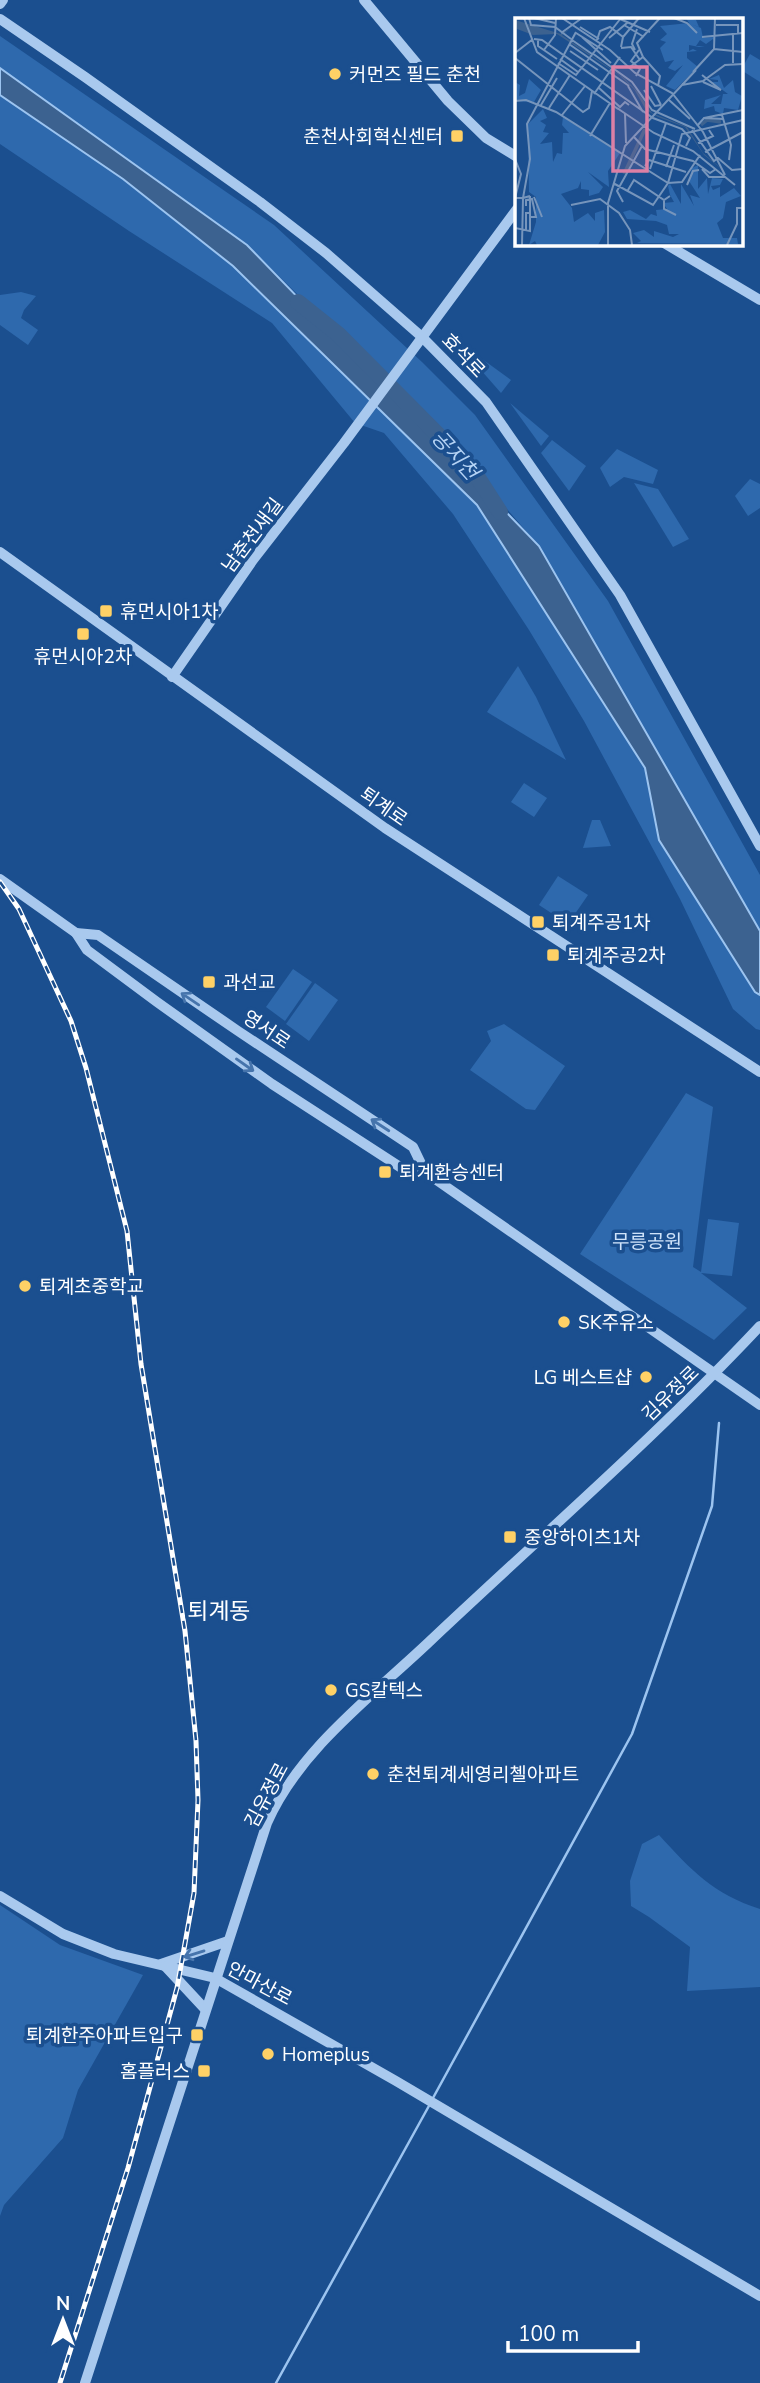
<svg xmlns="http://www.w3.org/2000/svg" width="760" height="2383" font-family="'Nunito Sans','Noto Sans KR',sans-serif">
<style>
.green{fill:#2e69ad}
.water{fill:#3c6290;stroke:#9cc4f0;stroke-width:2}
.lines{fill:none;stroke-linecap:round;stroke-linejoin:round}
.stream{stroke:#9cc4f0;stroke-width:2.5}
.river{stroke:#3c6290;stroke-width:16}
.minor{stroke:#a9c9ee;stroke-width:10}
.rail-casing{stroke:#fff;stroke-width:5}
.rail{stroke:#1b4f8f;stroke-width:2.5;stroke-dasharray:8;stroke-linecap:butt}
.oneway{stroke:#4674ac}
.poi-dot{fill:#ffd166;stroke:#1b4f8f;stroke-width:2.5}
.labels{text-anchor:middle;stroke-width:7;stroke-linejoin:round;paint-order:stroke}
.poi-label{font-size:19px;fill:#fff;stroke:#1b4f8f;text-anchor:start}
.street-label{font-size:19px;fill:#fff;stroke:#1b4f8f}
.park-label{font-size:19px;fill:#cfe3fa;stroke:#1b4f8f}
.water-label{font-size:21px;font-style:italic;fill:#b5d3f5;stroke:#1b4f8f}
.quarter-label{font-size:23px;fill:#fff;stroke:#1b4f8f}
.inset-river{fill:none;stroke:#3c6290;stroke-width:3.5}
.inset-road{fill:none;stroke:#7695bc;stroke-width:2}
.view{fill:#dd80a5;fill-opacity:0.15;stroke:#dd80a5;stroke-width:3.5}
.inset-edge{fill:none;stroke:#fff;stroke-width:3.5}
</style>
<rect width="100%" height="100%" fill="#1b4f8f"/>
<g class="green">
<path d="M0,36L274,225L422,362L475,415L608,601L760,875V931L539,546L473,470L338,334L247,245L0,68Z"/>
<path d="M750,54L760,60V82L741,70Z"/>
<path d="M0,95L123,179L233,266L477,505L645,768L659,840L755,992L760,995V1030L756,1029L733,1009L680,899L584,721L529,630L453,514L384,433L355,423L272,323L129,231L0,144Z"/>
<path d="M21,292L36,296L24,310L21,318L38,330L28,345L0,325V295Z"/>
<path d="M452,337L511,380L501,393Z"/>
<path d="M510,403L549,436L541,446Z"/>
<path d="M552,440L586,466L569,491L541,453Z"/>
<path d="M617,449L658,470L653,484L624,477L610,487L600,468Z"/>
<path d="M750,479L760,484V508L748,516L735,496Z"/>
<path d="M634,483L658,489L689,539L673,547Z"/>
<path d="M518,666L536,697L566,760L487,712Z"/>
<path d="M524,783L547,798L534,817L511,802Z"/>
<path d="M592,820H600L611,846L583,848Z"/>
<path d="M558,876L588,895L568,924L539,905Z"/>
<path d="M293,969L312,982L285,1021L266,1007Z"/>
<path d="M315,983L338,1000L309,1041L286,1024Z"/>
<path d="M504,1024L565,1066L535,1110L526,1109L470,1070L491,1041L487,1031Z"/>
<path d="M686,1093L713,1107L693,1267L701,1272L708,1219L739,1223L732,1276L701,1273L747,1308L714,1340L580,1254Z"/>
<path d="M659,1835C691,1870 713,1894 760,1909V1987L687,1991L690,1947L649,1917L631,1906L630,1881L642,1844Z"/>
<path d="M0,1905L60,1945L143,1975L78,2090L63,2138L4,2205L0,2216Z"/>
</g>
<path class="water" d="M0,68L247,245L539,546L760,931V995L755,992L659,840L645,768L477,505L233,266L123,179L0,95Z"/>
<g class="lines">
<g class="stream">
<path d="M433,2098L632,1734L712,1506L719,1423"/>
<path d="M276,2383L430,2104"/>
</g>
<path class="river" d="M298,302L338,334L473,470L500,512"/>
<g class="minor">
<path d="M364,0L448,101L486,138L517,157"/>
<path d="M0,4L3,0"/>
<path d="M0,19L85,77L260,202L326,253L422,337L486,402L620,595L760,846"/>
<path d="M664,243L760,300"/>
<path d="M0,552L385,828L760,1072"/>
<path d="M172,677L253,560L344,443L517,209"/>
<path d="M0,879L76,933L87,950L157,1002L272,1084L400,1167L425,1172L760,1405"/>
<path d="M76,933L98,935L238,1031L413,1147L425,1172"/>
<path d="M0,1896L63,1934L114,1954L215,1978L396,2081L760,2296"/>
<path d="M161,1964L228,1941"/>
<path d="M165,1966L205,2009"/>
<path d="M85,2383L267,1823C299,1750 372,1696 429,1642C540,1537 656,1437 760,1326"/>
</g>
<g class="rail-casing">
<path id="rail" d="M0,882L19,909L71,1021L86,1068L127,1231L141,1364L185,1631L196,1741L198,1800L194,1893L177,1988L128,2168L60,2383"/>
</g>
<use href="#rail" class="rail"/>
</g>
<defs><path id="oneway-shaft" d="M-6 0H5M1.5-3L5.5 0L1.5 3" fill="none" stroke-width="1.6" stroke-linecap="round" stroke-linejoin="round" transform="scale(1.75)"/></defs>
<g class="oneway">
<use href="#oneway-shaft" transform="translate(190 999) rotate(-146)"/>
<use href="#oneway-shaft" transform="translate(245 1065) rotate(35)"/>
<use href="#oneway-shaft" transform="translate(380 1125) rotate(-147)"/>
<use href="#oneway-shaft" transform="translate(194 1954) rotate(163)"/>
</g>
<g class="poi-dot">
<circle cx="335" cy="74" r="7"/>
<rect x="450" y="129" width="14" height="14" rx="3.5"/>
<rect x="99" y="604" width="14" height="14" rx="3.5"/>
<rect x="76" y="627" width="14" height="14" rx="3.5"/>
<rect x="531" y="915" width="14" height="14" rx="3.5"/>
<rect x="546" y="948" width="14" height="14" rx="3.5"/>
<rect x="202" y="975" width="14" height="14" rx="3.5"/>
<rect x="378" y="1165" width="14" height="14" rx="3.5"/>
<circle cx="25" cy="1286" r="7"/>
<circle cx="564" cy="1322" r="7"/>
<circle cx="646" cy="1377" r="7"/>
<rect x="503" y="1530" width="14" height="14" rx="3.5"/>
<circle cx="331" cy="1690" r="7"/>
<circle cx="373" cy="1774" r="7"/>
<rect x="190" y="2028" width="14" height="14" rx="3.5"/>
<circle cx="268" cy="2054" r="7"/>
<rect x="197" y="2064" width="14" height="14" rx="3.5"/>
</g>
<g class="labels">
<g class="poi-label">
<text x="349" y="81">커먼즈 필드 춘천</text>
<text x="443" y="143" text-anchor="end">춘천사회혁신센터</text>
<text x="120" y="618">휴먼시아1차</text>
<text x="83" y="663" text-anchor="middle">휴먼시아2차</text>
<text x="552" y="929">퇴계주공1차</text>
<text x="567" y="962">퇴계주공2차</text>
<text x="223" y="989">과선교</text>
<text x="399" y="1179">퇴계환승센터</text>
<text x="39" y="1293">퇴계초중학교</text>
<text x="578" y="1329">SK주유소</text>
<text x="632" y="1384" text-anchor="end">LG 베스트샵</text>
<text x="524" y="1544">중앙하이츠1차</text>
<text x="345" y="1697">GS칼텍스</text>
<text x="387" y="1781">춘천퇴계세영리첼아파트</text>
<text x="183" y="2042" text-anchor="end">퇴계한주아파트입구</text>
<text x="282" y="2061">Homeplus</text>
<text x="190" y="2078" text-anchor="end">홈플러스</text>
</g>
<g class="street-label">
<text transform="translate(464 355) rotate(46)" y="7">효석로</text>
<text transform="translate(252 535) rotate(-53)" y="7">남춘천새길</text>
<text transform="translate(384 806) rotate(35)" y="7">퇴계로</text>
<text transform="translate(267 1029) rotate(34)" y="7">영서로</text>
<text transform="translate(670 1393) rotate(-44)" y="7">김유정로</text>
<text transform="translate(266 1795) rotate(-62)" y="7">김유정로</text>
<text transform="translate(260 1983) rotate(28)" y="7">안마산로</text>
</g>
<g class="park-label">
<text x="647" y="1248">무릉공원</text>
</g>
<g class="water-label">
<text transform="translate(455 455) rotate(48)" y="7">공지천</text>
</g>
<g class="quarter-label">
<text x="219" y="1619">퇴계동</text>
</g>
</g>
<g transform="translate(515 18)">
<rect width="228" height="228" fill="#1b4f8f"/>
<path d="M171,0L181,2L184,9L176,6L186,10L188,20L199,19L200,25L198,21L191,26L185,22L181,28H190L184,29L174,27V33L178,31L182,33L172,34V40L183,49L160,72L151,68L168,47L160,53L153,50L159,42L150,44L145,30L151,24L145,22L152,16L145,8L174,5ZM204,57L209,70L218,62L220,74L227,78L223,92L209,90L208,96L200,93L199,88L189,91L190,82L206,77L196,86H206L208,76H213L197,64H203V62L194,61ZM14,61L26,72L23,77L19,84L0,83V64L5,67L4,78L10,75ZM28,91L32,100L25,103L31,107L28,114L34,115L25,126L37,124L38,144L42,135L47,136L48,115H54L47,107L48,99L105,135L93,153L94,169L73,154L88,169L84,175L74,178V172L66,171V163L63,170L46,176L57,190L59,204L73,195L80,203V195L89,192L90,214L83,227H22L20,223L14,227L21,204V179L14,174L13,106ZM183,147V171L192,160L193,176L197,160L208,161L205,167L196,168L198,172L205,169V179L219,170L226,178L211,184L208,200L202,205L208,220H222L223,226L122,225L126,223L118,215L129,212L139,219V213L158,219L164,216H154L152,207L141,203L112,201L108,194L115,192L131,201L136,196L142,198L141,192L152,191L148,185L159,184L155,177L153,168L155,166L166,186V166L179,188L175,177L185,180L174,163L177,150Z" fill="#2e69ad"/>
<path d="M0,2L46,16L56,10L47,17L109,60L122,73L137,95L172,109L188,135L213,156L189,137L170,109L143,99L131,92L119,71L104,57L42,16L18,17L2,11Z" fill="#3c6290"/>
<path class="inset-river" d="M186,107L192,102L206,104M109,156L130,111"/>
<path class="inset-road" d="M9,0L22,34L103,91M14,0L16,7L40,9L56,21M19,0L40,5M47,0L95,32L120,55L157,75L188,114L210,157M159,0L172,5L182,15M105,1L135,14M109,7L129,19M201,7H223V15M65,9L84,21M46,15L67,0M61,15L88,32M218,16V45M67,19L96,45M187,19L228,15M94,20L112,5M19,21L27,22L138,100L167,111L175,120L171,128M23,21V28L42,41M57,22L77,36M82,22L85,13L95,9L108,19M54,26L114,68M106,29L108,19L124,0M106,30L116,29L125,42M199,31L228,34M29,32L40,17L41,0M120,32L117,26L122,11M55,33L83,52M0,35L18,21M77,35L117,64L137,92L180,111M128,39L145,58L143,68M0,40L68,94L74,90L77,73M45,41L63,54M43,45L61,57L106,0M115,49L128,39L122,25L145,0M178,54L199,31L200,0M187,57L206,72L188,64M121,58L125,51L116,43L124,32M167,67L188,63L210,47L228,46M113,68L128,94M136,68L146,87M84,70L105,89L110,84L114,87M129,72L140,88L146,87M79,76L105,39M154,82L175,101M0,83L11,82L41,94L153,165L167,164L185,137M26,87L42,60M34,90L55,57M102,90L139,115L178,133L220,167M110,96L111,125M47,97L70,68M207,97L216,127L214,142M189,100L228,92M182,108L189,100L208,101M177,112L199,143L203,140L217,152L228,151M75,118L95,85M119,119L130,131L178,143L195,155L201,151M183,125L198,118L194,112M190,134L228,114M0,141L6,156L0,180M130,148L134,142L171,154M151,149L159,127M135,151L151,105M187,151L194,159H209M98,165L138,187L153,165L167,116L228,102M172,167L178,153L184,152M113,172L119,162L149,182L155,178M15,178L8,180L15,141L12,106L61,14M19,179L27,199M0,180H8L7,227M149,182V191L161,197M108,184L102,173L127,128M56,187L85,181L104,195L115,212L117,227M11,188V182L17,181L21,199H15M0,197V210L15,213V178M11,213V195H15M93,227V185L110,128L181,52M212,227L222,206V190H228"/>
<path class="view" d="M98,49H132V153H98Z"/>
<rect width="228" height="228" class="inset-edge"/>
</g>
<g transform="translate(63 2320)" stroke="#1b4f8f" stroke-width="5" paint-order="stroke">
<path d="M0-5L12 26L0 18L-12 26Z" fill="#ffffff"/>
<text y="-10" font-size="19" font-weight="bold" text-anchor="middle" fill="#ffffff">N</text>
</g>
<path d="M508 2341v10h130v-10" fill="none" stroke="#ffffff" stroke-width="3.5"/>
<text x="518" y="2341" font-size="21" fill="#ffffff" stroke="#1b4f8f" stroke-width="5" paint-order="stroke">100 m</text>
</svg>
